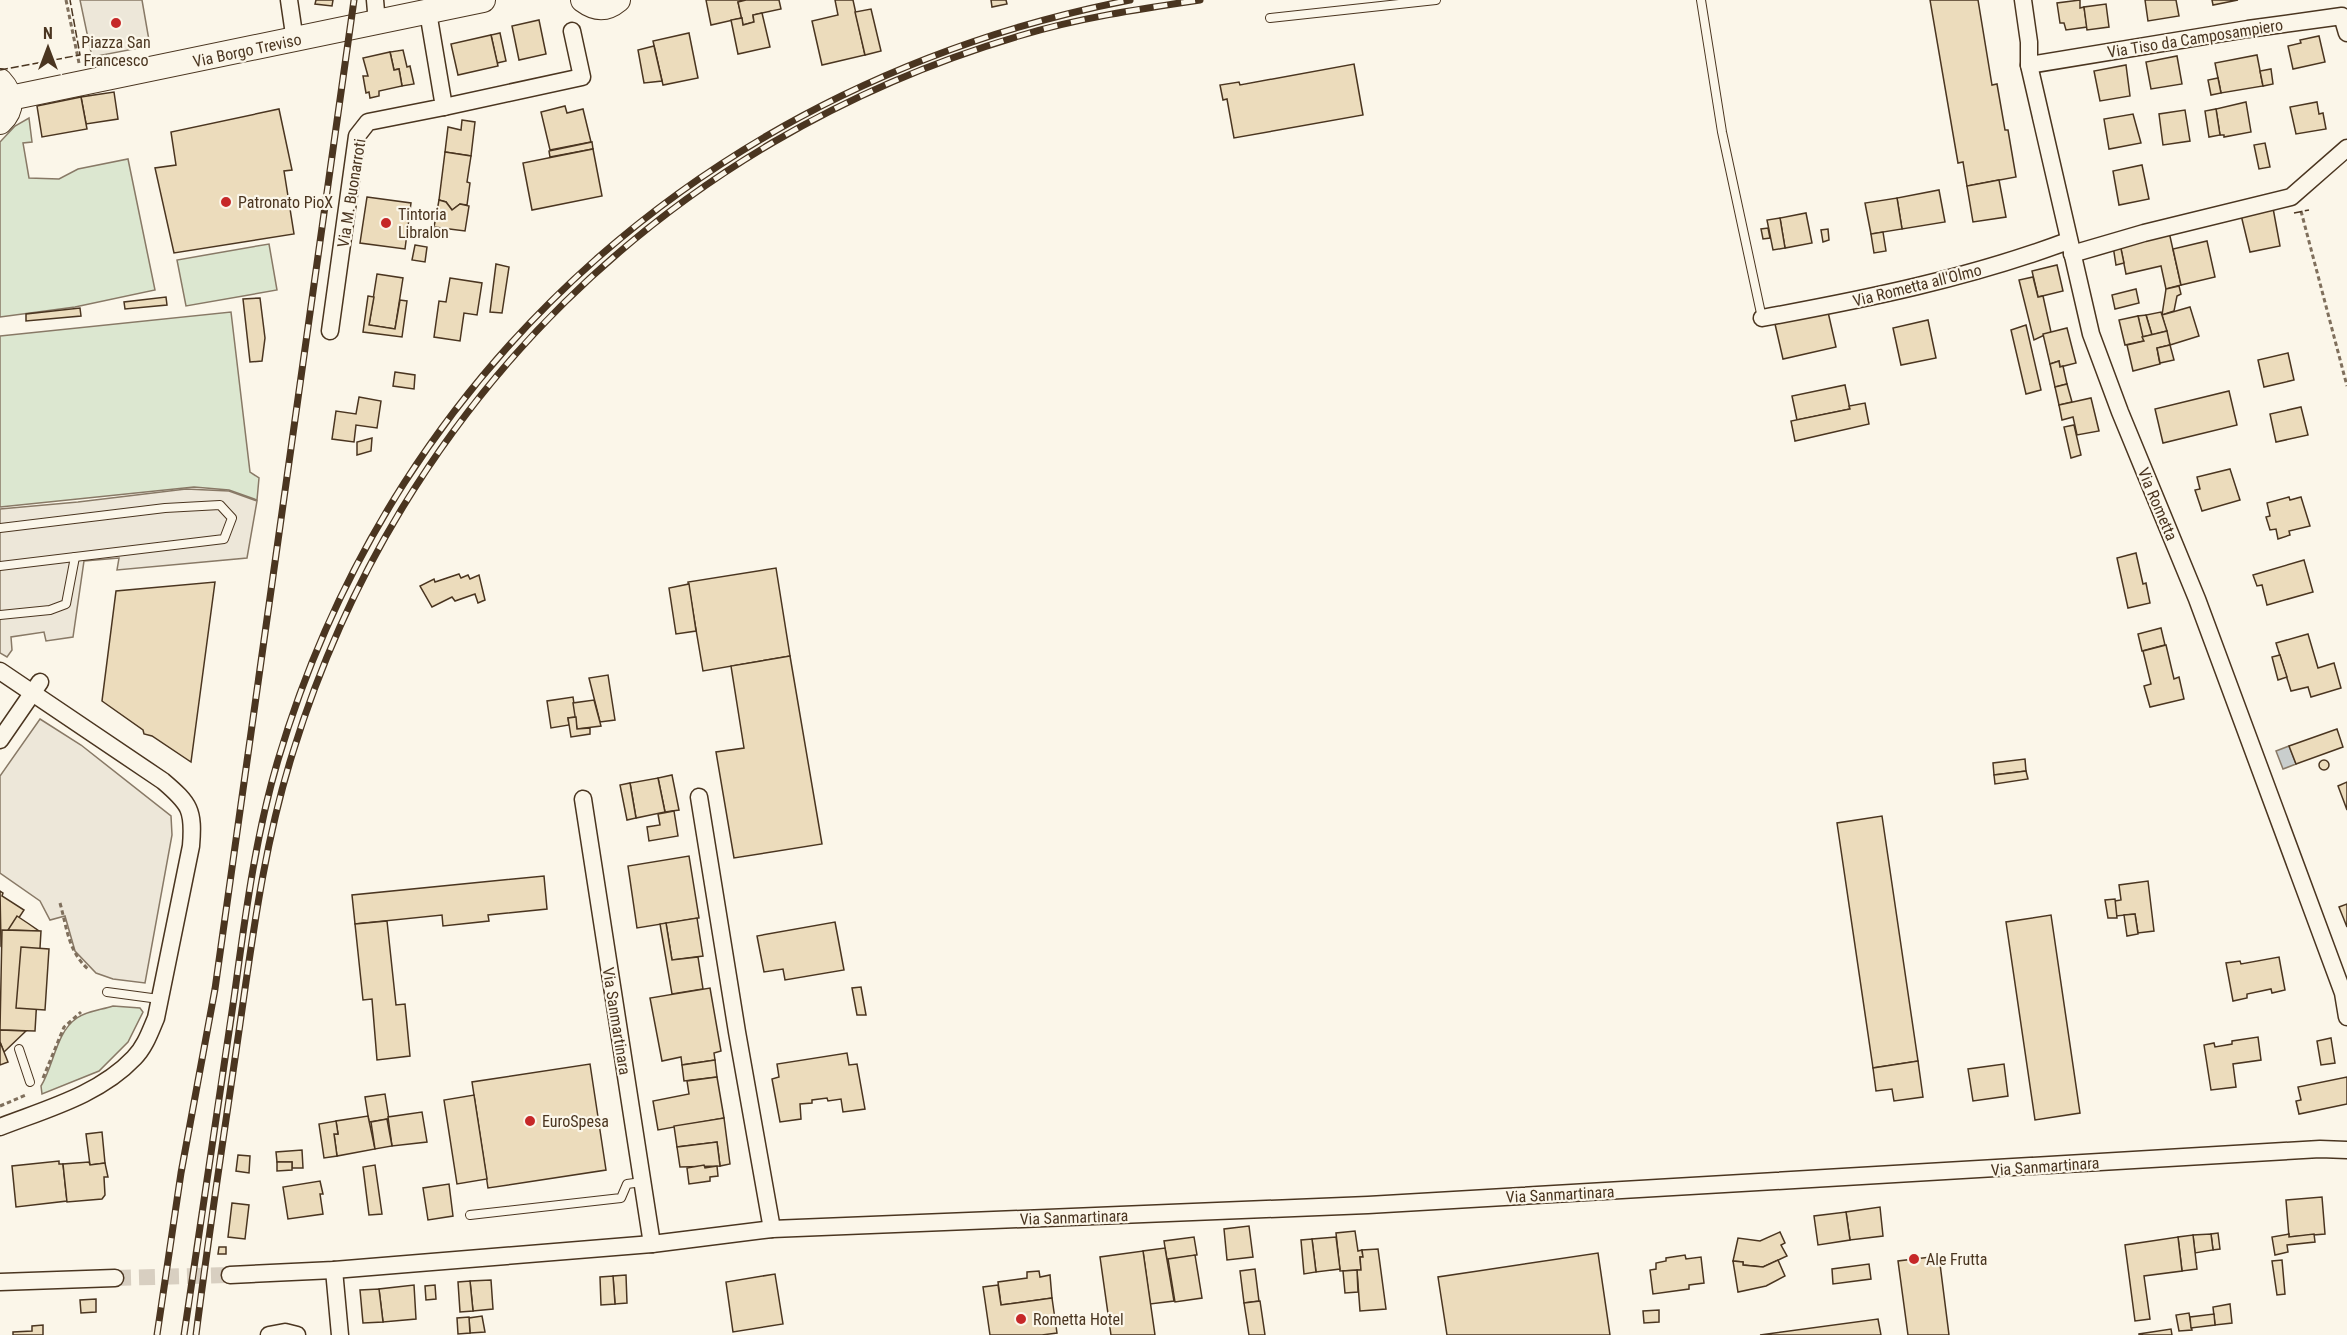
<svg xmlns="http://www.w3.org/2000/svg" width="2347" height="1335" font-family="'Roboto Condensed',sans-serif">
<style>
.green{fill:#dce7d0;stroke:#887966;stroke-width:1.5}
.parking{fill:#ede7d9;stroke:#887966;stroke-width:1.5}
.water{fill:#c9cecd;stroke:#887966;stroke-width:1.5}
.building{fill:#ecdcbc;stroke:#4a3520;stroke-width:1.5}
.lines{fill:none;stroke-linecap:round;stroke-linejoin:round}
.street-tunnel{stroke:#d8cfc1;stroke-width:16;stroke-dasharray:16 8;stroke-linecap:butt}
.lane-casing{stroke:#4a3520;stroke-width:10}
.street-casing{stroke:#4a3520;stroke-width:19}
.secondary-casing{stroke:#4a3520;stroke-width:26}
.path{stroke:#7f6f5c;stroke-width:3;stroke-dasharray:4.5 3;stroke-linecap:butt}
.lane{stroke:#fbf6e9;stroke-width:8}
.street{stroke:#fbf6e9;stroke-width:16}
.secondary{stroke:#fbf6e9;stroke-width:24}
.rail-casing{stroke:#4a3520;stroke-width:7}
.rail{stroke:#fbf6e9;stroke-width:4.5;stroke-dasharray:14;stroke-linecap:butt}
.fence{stroke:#4a3520;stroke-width:1.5;stroke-dasharray:8 3;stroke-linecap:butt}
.poi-dot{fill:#c62828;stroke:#fbf6e9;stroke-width:2}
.labels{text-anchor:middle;stroke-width:4.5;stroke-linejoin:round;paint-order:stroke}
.street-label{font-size:16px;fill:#4a3520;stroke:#fbf6e9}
.poi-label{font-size:16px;fill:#4a3520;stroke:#fbf6e9;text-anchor:start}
</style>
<rect width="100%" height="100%" fill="#fbf6e9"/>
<g class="green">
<path d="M29,118L32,142L23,143L29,178L59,179L78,169L128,159L155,290L75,307L0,317V142L15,126Z"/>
<path d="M269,244L277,290L186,306L177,260Z"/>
<path d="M231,312L250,472L259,478L257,500L229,490L194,487L0,507V336Z"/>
<path d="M113,1006L140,1008L143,1012L128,1042L99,1071L42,1094L41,1086C54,1065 56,1032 77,1018C87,1011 101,1010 113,1006Z"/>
</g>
<g class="parking">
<path d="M80,0H142L150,46L92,57Z"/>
<path d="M186,489L229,491L257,501L247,558L117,570L119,558L84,561L73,637L46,641L44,632L11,637L12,650L7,657L0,653V509L78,502Z"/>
<path d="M40,719L81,745L171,816L172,835L145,983L113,979L96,973L75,951L65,916L50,920L40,901L0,873V776Z"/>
</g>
<path class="water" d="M2289,746L2296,764L2283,769L2276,751Z"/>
<g class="building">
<path d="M316,0H333L332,6L315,4Z"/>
<path d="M706,0H746L738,2L742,18L711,25Z"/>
<path d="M746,0H779L781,9L753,15L754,22L743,25L738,2Z"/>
<path d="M835,0H853L865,55L822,65L812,21L838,15Z"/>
<path d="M991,0H1006L1007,4L992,7Z"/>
<path d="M1930,0H1978L1992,85L1997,84L2005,130H2008L2016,177L1967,186L1963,162L1958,163Z"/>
<path d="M2080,0V8L2084,7L2087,27L2066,30L2064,23H2060L2057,3Z"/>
<path d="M2145,0H2176L2179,16L2148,21Z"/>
<path d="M2212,0H2238L2213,5Z"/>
<path d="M2106,4L2109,27L2087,30L2084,7Z"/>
<path d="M871,9L881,51L865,55L855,12Z"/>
<path d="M762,13L770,47L738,54L731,20L742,18L743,25L754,22L753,15Z"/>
<path d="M539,20L546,54L519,60L512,26Z"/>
<path d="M500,33L506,61L497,63L491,35Z"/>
<path d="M689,33L698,78L663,85L653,41Z"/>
<path d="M491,35L498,66L458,75L451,44Z"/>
<path d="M2319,36L2325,62L2293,69L2288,46L2301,43L2300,40Z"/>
<path d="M654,46L662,81L644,83L638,50Z"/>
<path d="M403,50L407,67L410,66L414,84L402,86L399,69L394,70L390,52Z"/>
<path d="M390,52L394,70L399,69L402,86L379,91V96L370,98L369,92L366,93L363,76H368L363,58Z"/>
<path d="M2257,55L2263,86L2221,93L2215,63Z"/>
<path d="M2177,56L2182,84L2151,89L2146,62Z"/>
<path d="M1354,64L1363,115L1234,138L1227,99L1223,100L1220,85L1239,82L1240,85Z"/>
<path d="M2126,65L2130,96L2100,101L2094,71Z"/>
<path d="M2271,69L2273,84L2263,86L2260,71Z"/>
<path d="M2218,78L2221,93L2211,95L2208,80Z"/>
<path d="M114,92L118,119L86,124L81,97Z"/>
<path d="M81,97L87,129L42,137L37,106Z"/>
<path d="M2246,102L2251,132L2224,137V135H2220L2216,109Z"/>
<path d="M2317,102L2319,114L2323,113L2326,129L2296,134L2290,107Z"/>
<path d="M565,106L567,113L583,109L591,142L550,150L541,112Z"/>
<path d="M279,109L292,170L284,171L294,234L174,253L155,168L176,165L171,132Z"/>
<path d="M2216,109L2220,135L2209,137L2205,111Z"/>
<path d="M2185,110L2190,141L2163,145L2159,114Z"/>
<path d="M2133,114L2141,143L2109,149L2104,119Z"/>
<path d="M462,120L475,122L471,156L445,152L448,127L461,130Z"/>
<path d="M592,142L593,149L550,157L549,151Z"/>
<path d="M2265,143L2270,167L2259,169L2254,145Z"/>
<path d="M593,149L602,196L532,210L523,163Z"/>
<path d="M445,152L471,156L467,182L470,183L467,205L460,204L452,210L446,202L439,200Z"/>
<path d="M2142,165L2149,199L2119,205L2113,171Z"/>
<path d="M1999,180L2006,217L1973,222L1967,186Z"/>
<path d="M1939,190L1945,222L1902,229L1897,198Z"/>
<path d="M367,197L411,203L405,249L360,243Z"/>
<path d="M1897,198L1902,229L1871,234L1865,203Z"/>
<path d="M439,200L446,202L452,210L460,204L469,206L465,231L434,227Z"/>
<path d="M2273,208L2280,246L2250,252L2241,215Z"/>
<path d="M1806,213L1812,243L1785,248L1780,218Z"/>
<path d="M1780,218L1785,248L1773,250L1767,220Z"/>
<path d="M1768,228L1770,238L1763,239L1761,229Z"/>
<path d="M1828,229L1829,240L1823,242L1821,230Z"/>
<path d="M1883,232L1886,251L1874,253L1871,234Z"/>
<path d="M2169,232L2181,285L2166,289L2161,266L2126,274L2120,244Z"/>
<path d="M2207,241L2215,277L2181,285L2173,249Z"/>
<path d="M2120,244L2124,263L2116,265L2113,246Z"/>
<path d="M415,245L427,247L425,262L412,260Z"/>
<path d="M496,264L509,267L502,313L490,312Z"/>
<path d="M2057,265L2063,291L2038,297L2032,271Z"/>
<path d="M377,274L403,278L395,329L369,325Z"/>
<path d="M2033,277L2038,297L2043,296L2051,332L2034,340L2019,280Z"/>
<path d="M450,278L482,283L477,315L464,313L460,341L434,337L439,301L446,302Z"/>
<path d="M2179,286L2181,294L2177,296L2174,311L2162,315L2166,289Z"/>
<path d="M2136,289L2139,303L2115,309L2112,295Z"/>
<path d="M368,296L374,297L369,325L395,329L400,300L407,301L402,337L363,332Z"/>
<path d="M166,297L167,305L125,309L124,302Z"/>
<path d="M260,298L265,338L262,361L250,362L243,299Z"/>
<path d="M2190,307L2199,336L2170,345L2162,315Z"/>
<path d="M80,308L81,316L26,321V314Z"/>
<path d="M1828,312L1836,347L1783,359L1775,324Z"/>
<path d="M2161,312L2167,331L2152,335L2146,315Z"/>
<path d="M2146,315L2152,335L2142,337L2138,316Z"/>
<path d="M2138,316L2144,341L2125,345L2119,320Z"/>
<path d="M1928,320L1936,358L1901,365L1893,328Z"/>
<path d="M2026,325L2041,390L2026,394L2011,330Z"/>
<path d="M2067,328L2076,363L2060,367L2059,361L2050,364L2043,334Z"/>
<path d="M2167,331L2170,345L2157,348L2160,364L2133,371L2127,345L2144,341L2142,337Z"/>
<path d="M2170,345L2174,360L2160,363L2157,348Z"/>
<path d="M2288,353L2294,380L2264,387L2258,360Z"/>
<path d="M2059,361L2060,367L2063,366L2067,384L2055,387L2050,364Z"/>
<path d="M395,372L415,375L414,389L393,386Z"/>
<path d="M2067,384L2072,402L2059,405L2055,387Z"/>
<path d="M1845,385L1850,409L1797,420L1792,396Z"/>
<path d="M2229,391L2237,425L2163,443L2155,409Z"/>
<path d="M359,397L381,401L377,428L356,425L354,442L332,439L336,411L356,414Z"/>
<path d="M2091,398L2099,431L2077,435L2073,417L2062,420L2059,405Z"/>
<path d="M1865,403L1869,424L1795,441L1791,421L1850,409L1849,406Z"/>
<path d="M2301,407L2308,435L2276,442L2270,414Z"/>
<path d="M2074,425L2081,455L2071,458L2064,427Z"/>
<path d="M372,438L371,451L357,455V442Z"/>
<path d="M2230,469L2240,500L2202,511L2195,490L2200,489L2197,477Z"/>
<path d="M2289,497L2290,500L2301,497L2310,526L2289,531L2290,535L2278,539L2276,529L2270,530L2266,517L2270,516L2267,503Z"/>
<path d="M2136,553L2143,584L2146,583L2150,603L2128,608L2117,558Z"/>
<path d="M2304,560L2313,592L2267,605L2262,585L2257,586L2253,575Z"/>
<path d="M776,568L790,656L703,671L688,582Z"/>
<path d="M459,574L461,578L468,575L470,579L479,575L485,600L478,603L475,594L455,601L452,597L432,607L420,586L434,579L435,582Z"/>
<path d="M215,582L191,762L152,736L144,734L143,730L102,701L116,591Z"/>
<path d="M689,584L696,631L676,634L669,588Z"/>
<path d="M2161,628L2165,645L2142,651L2138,634Z"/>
<path d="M2308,634L2318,668L2334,663L2341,688L2311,697L2308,687L2291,691L2276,643Z"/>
<path d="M2166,645L2174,679L2179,677L2184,699L2150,707L2144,686L2151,684L2143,651Z"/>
<path d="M2280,655L2287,677L2278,680L2272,657Z"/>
<path d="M790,656L822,844L734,858L716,752L744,748L731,666Z"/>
<path d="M608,675L615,720L600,722L589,678Z"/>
<path d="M573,697L576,717L568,718L569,725L551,728L547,701Z"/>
<path d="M594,700L601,726L577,729L573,703Z"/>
<path d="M576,717L577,729L590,728V734L571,737L568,718Z"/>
<path d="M2337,729L2343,747L2296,764L2289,746Z"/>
<path d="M2025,759L2026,771L1994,775L1993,763Z"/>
<circle cx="2324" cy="765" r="5"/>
<path d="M2026,771L2028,779L1995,784L1994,775Z"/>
<path d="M672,775L679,810L665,812L658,778Z"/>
<path d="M658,778L665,812L636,818L630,783Z"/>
<path d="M2347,782V810L2338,786Z"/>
<path d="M630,783L636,818L627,820L620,785Z"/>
<path d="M674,811L678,836L649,841L647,827L660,825L658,814Z"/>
<path d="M1882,816L1918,1061L1873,1068L1837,823Z"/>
<path d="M689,856L699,918L637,928L628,866Z"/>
<path d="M544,876L547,909L488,915L489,921L443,926L442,915L355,924L352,895Z"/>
<path d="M2148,881L2154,931L2138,933L2135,914L2116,916L2115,901L2121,900L2119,885Z"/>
<path d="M0,891L3,893L2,896L24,910L1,945Z"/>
<path d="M2115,899L2117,918H2108L2105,900Z"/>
<path d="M2347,904V927L2339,907Z"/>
<path d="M2135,914L2138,934L2127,936L2124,915Z"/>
<path d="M2051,915L2080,1113L2035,1120L2006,922Z"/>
<path d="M17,916L29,924L39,931L8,930Z"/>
<path d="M697,918L703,956L672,960L666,923Z"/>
<path d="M387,921L396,1005L405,1004L410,1056L377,1060L372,999L363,1000L355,924Z"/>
<path d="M835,922L844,970L785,980L783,969L764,972L757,936Z"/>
<path d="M666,923L672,960L698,957L703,989L672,994L660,924Z"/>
<path d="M2,930L41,931L35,1031L0,1030Z"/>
<path d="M21,947L49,949L45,1010L16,1008Z"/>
<path d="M2279,957L2285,990L2272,993L2271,989L2247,994V998L2233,1001L2226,963L2240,961L2241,964Z"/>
<path d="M861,987L866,1015H857L852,988Z"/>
<path d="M710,988L721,1051L714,1053L715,1060L682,1065L681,1057L662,1061L650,998Z"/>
<path d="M0,1030L26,1031L4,1052L0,1042Z"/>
<path d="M2258,1037L2261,1060L2233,1064L2236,1087L2211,1090L2204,1045L2214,1043L2215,1047L2232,1044V1041Z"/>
<path d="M2331,1038L2335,1063L2321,1065L2317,1041Z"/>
<path d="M0,1042L8,1062L0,1065Z"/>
<path d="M847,1053L849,1065L857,1064L865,1109L843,1112L841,1099L828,1101L827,1098L812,1100V1103L800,1104L801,1119L780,1122L772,1079L779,1077L777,1064Z"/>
<path d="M715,1060L717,1077L684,1081L682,1065Z"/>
<path d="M1918,1061L1923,1097L1894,1101L1892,1089L1876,1091L1873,1068Z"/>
<path d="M590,1064L606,1170L488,1188L472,1082Z"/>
<path d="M2004,1064L2008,1096L1973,1101L1968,1069Z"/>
<path d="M717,1077L724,1118L658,1130L653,1101L689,1094L687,1081Z"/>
<path d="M2347,1077V1104L2299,1114L2296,1101L2301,1100L2298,1087Z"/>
<path d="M385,1094L389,1119L369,1122L365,1097Z"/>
<path d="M474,1095L487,1179L457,1184L444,1100Z"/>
<path d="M422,1112L427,1142L392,1146L388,1117Z"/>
<path d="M368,1116L375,1149L337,1156L334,1134H338L336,1121Z"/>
<path d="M724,1118L730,1164L720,1166L717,1142L677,1147L674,1126Z"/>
<path d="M387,1119L392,1146L375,1149L371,1122Z"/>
<path d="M336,1121L338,1134H334L337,1156L324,1158L319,1124Z"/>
<path d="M102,1132L105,1163L90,1165L86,1134Z"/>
<path d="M717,1142L720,1166L680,1167L677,1147Z"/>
<path d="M302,1150L303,1168H292V1162H277L276,1152Z"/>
<path d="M238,1155L250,1156L249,1173L236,1171Z"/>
<path d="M59,1161V1164H63L67,1201L16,1207L12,1166Z"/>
<path d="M89,1162L90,1165L105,1163L108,1177H104L105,1195L102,1199L67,1202L63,1164Z"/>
<path d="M277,1162H292V1170L277,1171Z"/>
<path d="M375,1165L382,1214L369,1215L363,1167Z"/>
<path d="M704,1165L705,1168L717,1166L718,1176L710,1177V1181L689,1184L687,1168Z"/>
<path d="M320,1181L323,1194H320L323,1214L288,1219L283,1187Z"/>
<path d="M449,1184L453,1216L428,1220L423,1188Z"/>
<path d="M2322,1197L2325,1234L2289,1237L2286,1200Z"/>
<path d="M232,1203L249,1205L245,1239L228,1237Z"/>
<path d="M1880,1207L1883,1236L1850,1240L1846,1212Z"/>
<path d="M1846,1212L1850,1240L1818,1245L1814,1216Z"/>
<path d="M1249,1226L1253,1257L1227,1260L1224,1229Z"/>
<path d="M1355,1231L1358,1251L1362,1250L1363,1257H1360L1361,1270L1340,1271L1336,1233Z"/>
<path d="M1780,1232L1785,1243L1781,1245L1787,1256L1763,1267L1743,1265V1262L1733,1261L1738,1238L1760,1241Z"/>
<path d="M2218,1233L2220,1249L2213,1250L2211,1234Z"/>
<path d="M2211,1234L2213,1250L2195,1253L2193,1235Z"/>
<path d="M2289,1234V1237L2314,1234L2315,1242L2287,1245L2288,1252L2275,1255L2272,1237Z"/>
<path d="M2193,1235L2197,1269L2182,1271L2178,1237Z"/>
<path d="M1194,1237L1197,1255L1167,1260L1164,1241Z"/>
<path d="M1336,1237L1340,1269L1316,1272L1312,1239Z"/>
<path d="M2178,1237L2182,1271L2144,1276L2150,1319L2135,1321L2125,1245Z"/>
<path d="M1312,1239L1316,1272L1304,1274L1301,1240Z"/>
<path d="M219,1247H226V1254H218Z"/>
<path d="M1165,1248L1174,1301L1150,1304L1143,1251Z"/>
<path d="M1378,1249L1386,1309L1360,1311L1357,1270H1361L1360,1257H1363L1362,1250Z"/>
<path d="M1143,1251L1155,1335H1111L1100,1257Z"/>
<path d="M1598,1253L1610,1335H1447L1438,1277Z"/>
<path d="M1195,1255L1202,1298L1175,1302L1168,1259Z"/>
<path d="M1685,1255L1686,1259L1701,1257L1704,1283L1689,1285V1289L1653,1294L1650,1270L1656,1269V1263L1666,1261V1258Z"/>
<path d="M1939,1256L1949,1335H1908L1898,1261Z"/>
<path d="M1778,1260L1785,1276L1766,1286L1738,1292L1733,1261L1743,1262V1265L1763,1267Z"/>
<path d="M2282,1260L2285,1294L2277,1295L2272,1261Z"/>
<path d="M1869,1264L1871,1279L1833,1284L1832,1269Z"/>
<path d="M1255,1269L1259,1301L1244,1303L1240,1271Z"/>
<path d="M1357,1270L1358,1292L1345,1293L1343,1271Z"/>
<path d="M1039,1271L1040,1277L1050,1275L1052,1298L1001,1305L998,1282L1027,1278V1272Z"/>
<path d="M775,1274L783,1324L733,1332L726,1282Z"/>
<path d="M626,1275L627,1303L615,1304L613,1276Z"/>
<path d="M613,1276L615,1304L601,1305L600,1277Z"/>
<path d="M491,1280L493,1309L473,1311L470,1281Z"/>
<path d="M470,1281L473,1311L460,1312L458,1282Z"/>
<path d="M414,1285L416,1319L383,1322L379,1289Z"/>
<path d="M435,1285L436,1299L426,1300L425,1286Z"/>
<path d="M998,1285L1001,1305L1052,1298L1057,1333L1042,1335H990L983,1287Z"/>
<path d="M379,1289L383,1322L363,1323L360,1290Z"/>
<path d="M96,1299V1312L81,1313L80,1300Z"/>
<path d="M1260,1301L1265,1335H1249L1244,1303Z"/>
<path d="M2230,1304L2232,1323L2215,1325L2213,1307Z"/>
<path d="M1659,1310V1322L1644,1323L1643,1311Z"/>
<path d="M2189,1313L2192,1330L2179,1331L2176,1315Z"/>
<path d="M2214,1314L2215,1325L2191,1328L2190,1317Z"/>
<path d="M482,1316L485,1332L470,1333L469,1318Z"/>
<path d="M469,1317L470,1333L458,1334L457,1318Z"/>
<path d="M1878,1319L1881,1335H1760Z"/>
<path d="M43,1325V1335H13V1332L32,1331V1326Z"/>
<path d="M2171,1329L2172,1335H2139V1334Z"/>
</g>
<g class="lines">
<path class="street-tunnel" d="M115,1278L230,1275"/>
<g class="lane-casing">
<g id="lane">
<path d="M1701,0L1722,132L1762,318"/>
<path d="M1270,18L1436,0"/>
<path d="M0,528L165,508L220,505L232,518L224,539L0,566"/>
<path d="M0,615L50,610L66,604L75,557"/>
<path d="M107,992L159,999"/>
<path d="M19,1049L30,1082"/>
<path d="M470,1215L621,1198L627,1184L642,1182"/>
</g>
</g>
<g class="street-casing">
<g id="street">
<path d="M289,0L295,41"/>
<path d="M375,0L377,23"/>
<path d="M2023,0L2029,42V65L2091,334L2120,412L2197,599L2343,993L2347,1017"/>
<path d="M2029,65L2248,29L2342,16L2347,33"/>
<path d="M444,107L582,77L572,31"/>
<path d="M2072,254L2144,233L2291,197L2347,148"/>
<path d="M1762,318C1866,299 1969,278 2068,241"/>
<path d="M330,331L357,136L368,122L444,107L428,12"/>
<path d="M0,671L163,781C190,804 194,810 191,846L156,1018C150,1032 145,1047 134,1058C99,1095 46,1109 0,1127"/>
<path d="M0,740L40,682"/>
<path d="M699,797L737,1032L772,1229"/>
<path d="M583,799L652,1244"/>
<path d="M334,1270L340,1335"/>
<path d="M230,1275L334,1270L652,1244L772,1229L1368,1205L2320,1149L2347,1150"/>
<path d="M0,1282L115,1278"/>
<path d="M269,1335L285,1332L297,1335"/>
</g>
</g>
<g class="secondary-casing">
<g id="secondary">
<path d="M583,0C595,9 606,10 618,0"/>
<path d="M0,81C12,94 14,109 0,122"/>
<path d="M10,98L483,0"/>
</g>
</g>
<g class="path">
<path d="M66,0L79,63"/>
<path d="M2301,211L2347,386"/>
<path d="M60,903C67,928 68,951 88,969"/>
<path d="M43,1078L64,1027L81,1012"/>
<path d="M0,1106L26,1095"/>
</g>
<use href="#lane" class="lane"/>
<use href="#street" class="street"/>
<use href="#secondary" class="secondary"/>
<g class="rail-casing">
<g id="rail">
<path d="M157,1335L181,1173L215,989L354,0"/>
<path d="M184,1335C201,1223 217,1110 234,998C245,918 255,837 278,760C397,359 723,79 1130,0"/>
<path d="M196,1335C209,1231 225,1128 240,1024C253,933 265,840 293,752C400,404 669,139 1019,36C1078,18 1139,9 1200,0"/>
</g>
</g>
<use href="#rail" class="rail"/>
<g class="fence">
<path d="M0,70L80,55L70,0"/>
<path d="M2294,213L2309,210"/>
</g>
</g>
<g class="poi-dot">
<circle cx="116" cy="23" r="6"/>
<circle cx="226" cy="202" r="6"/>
<circle cx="386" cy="223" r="6"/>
<circle cx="530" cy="1121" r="6"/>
<circle cx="1914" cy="1259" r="6"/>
<circle cx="1021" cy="1319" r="6"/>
</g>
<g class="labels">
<g class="street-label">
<text transform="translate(2195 38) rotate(-9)" y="6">Via Tiso da Camposampiero</text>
<text transform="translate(247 50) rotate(-12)" y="6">Via Borgo Treviso</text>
<text transform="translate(351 193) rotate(-81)" y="6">Via M. Buonarroti</text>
<text transform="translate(1917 285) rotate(-14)" y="6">Via Rometta all'Olmo</text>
<text transform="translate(2158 504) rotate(67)" y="6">Via Rometta</text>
<text transform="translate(617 1021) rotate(81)" y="6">Via Sanmartinara</text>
<text transform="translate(2045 1166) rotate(-4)" y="6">Via Sanmartinara</text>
<text transform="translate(1560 1194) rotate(-3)" y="6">Via Sanmartinara</text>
<text transform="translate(1074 1217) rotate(-2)" y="6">Via Sanmartinara</text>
</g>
<g class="poi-label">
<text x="116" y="48" text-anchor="middle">Piazza San<tspan x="116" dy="18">Francesco</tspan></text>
<text x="238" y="208">Patronato PioX</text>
<text x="398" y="220">Tintoria<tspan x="398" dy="18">Libralon</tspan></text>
<text x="542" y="1127">EuroSpesa</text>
<text x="1926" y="1265">Ale Frutta</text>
<text x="1033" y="1325">Rometta Hotel</text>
</g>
</g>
<g transform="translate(48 48)" stroke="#fbf6e9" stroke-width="4.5" paint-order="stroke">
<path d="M0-4.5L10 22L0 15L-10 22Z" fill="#4a3520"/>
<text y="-9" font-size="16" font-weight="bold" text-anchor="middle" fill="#4a3520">N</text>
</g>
</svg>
